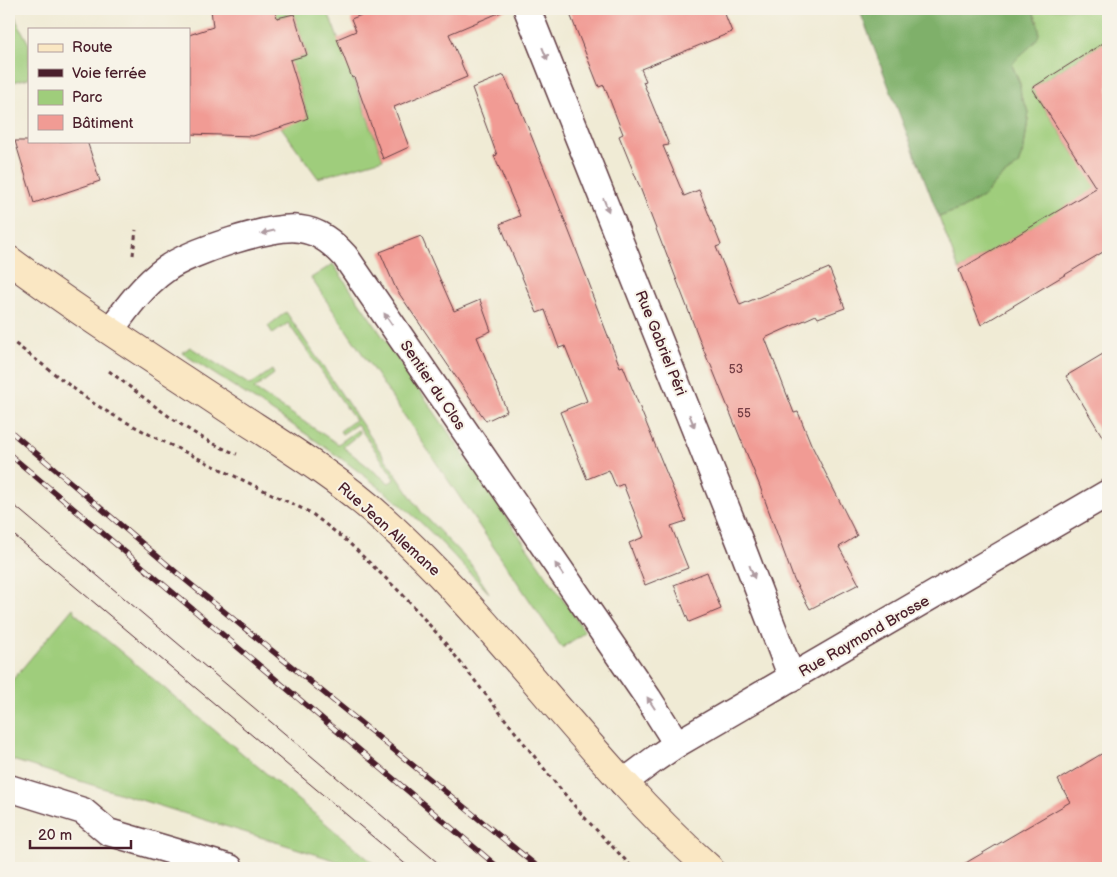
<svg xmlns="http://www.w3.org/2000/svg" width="1117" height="877" font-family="'Balsamiq Sans',sans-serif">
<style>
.green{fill:#9fcd7b;stroke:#747653}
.forest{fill:#7fb06b;stroke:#64684b}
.building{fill:#f19b94}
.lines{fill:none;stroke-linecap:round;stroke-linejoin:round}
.street-casing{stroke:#633e44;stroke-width:29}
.secondary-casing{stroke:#633e44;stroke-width:30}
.path{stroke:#633e44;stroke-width:3;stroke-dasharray:4 4;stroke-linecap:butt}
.street{stroke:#fff;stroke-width:26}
.secondary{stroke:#fae7c3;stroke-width:28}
.tram{stroke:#4a1f2b;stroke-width:1}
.rail-casing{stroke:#4a1f2b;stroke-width:5.5}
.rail{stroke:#f7f3e8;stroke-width:4;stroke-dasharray:11;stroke-linecap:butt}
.oneway{fill:#ae9aa0}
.labels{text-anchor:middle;stroke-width:4;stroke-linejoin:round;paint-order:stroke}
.number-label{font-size:12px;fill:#743e45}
.street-label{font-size:15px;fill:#4a1f2b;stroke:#f7f3e8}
</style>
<rect width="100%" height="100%" fill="#f7f3e8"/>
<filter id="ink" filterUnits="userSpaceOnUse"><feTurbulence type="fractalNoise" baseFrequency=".02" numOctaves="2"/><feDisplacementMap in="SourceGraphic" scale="10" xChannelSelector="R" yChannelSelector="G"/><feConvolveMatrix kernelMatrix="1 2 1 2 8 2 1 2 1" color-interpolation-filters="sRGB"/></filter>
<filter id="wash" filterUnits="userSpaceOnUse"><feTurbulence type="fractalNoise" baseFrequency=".0096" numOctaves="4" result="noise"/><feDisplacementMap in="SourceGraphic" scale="20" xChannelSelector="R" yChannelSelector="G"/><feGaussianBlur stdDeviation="1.12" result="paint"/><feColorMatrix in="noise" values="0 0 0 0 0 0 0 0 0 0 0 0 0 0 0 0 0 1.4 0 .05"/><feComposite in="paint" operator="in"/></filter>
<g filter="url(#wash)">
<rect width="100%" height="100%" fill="#f0ebd5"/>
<g class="green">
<path d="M9,9H13L17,22L29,44V78L9,83Z"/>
<path d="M275,9H327L383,159L318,178L281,127L308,117L290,60L307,55L294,14L277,18Z"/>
<path d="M1032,9H1108V40L1032,88L1076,157L1108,137V182L959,270L939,217L961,209L984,196L1000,178L1018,165L1024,148L1029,112L1021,97L1020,84L1012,65L1014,60L1022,54L1038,22Z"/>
<path d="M333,264L585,632L562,648L311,278Z"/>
<path d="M286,312L422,513L470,563L489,593C458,561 429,527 394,499C328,445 254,400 182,353L190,347L250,385L272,370L274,374L254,389L338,444L358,430L360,433L343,447L389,483L395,479L357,424L342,434L340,431L355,420L288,323L273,334L268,326Z"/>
<path d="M73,608L77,615L379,868H349L334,860L9,759V684Z"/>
</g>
<path class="forest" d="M859,9H1032C1042,33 1044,35 1023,53C1019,57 1015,60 1012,65L1020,84L1021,97L1029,112L1024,148L1018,165L1000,178L984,196L961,209L939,217Z"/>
<g id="blocks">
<g class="building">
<path d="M211,9H275L277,18L294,14L307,55L290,60L308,118L295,123L253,136L189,134V35L213,27Z"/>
<path d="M377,9H508L449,34L467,77L394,107L409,147L383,159L354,77L352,78L337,39L356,31L351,19Z"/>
<path d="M568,9H723L732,32L641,69L646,81L643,82L669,145L663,146L684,196L699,190L721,245L716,247L740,305L829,268L845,308L818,318L816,315L765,338L794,413L798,412L811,444L857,536L839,547L859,584L810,609L794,580L759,484L710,363H709L702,346L664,247H663L641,190L619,136L623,134L604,85L599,87Z"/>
<path d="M1108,40V249L981,325L959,270L1096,188L1032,88Z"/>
<path d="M504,75L517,104L518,103L533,140L574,244L592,291L591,292L620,367L623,366L686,521L671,526L688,568L645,585L629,543L644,537L623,484L616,487L609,470L587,479L560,412L587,401L565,346L559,348L545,310L537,313L500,224L520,216L494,156L497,155L472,88Z"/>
<path d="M15,141H87L100,181L34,203Z"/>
<path d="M421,236L454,311L480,300L491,331L477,337L507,411L486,421L396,289L380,252Z"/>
<path d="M1108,351V446L1066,376Z"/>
<path d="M707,572L721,609L689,622L674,585Z"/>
<path d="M1108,750V868H957L1070,802L1058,780Z"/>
</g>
</g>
</g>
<g filter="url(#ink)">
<use href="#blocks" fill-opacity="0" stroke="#633e44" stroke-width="1"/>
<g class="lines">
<g class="street-casing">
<g id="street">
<path d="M527,9L740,542L792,678"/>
<path d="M110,331C126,309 143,285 166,269C189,252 273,224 300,229C319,231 333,243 345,256L648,698L677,744"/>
<path d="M623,783L655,759L677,744L1108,493"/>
<path d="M9,788L83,811L108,832L230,868"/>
</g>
</g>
<g class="secondary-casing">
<path id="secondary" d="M9,260C84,316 164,366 242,418C290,449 340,480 383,519C471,599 543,694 623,782C650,812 679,841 709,868"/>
</g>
<g class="path">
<path d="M133,255L136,230"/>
<path d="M9,339L90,401L111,414L158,439L311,513L347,541L402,594L442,639L553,780L583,816L633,868"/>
<path d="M109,371C149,401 189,436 237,454"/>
</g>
<use href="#street" class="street"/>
<use href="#secondary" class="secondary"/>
<g class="tram">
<path d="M9,501L444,868"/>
<path d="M9,531L410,868"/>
</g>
<g class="rail-casing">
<g id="rail">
<path d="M9,430L183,578L539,868"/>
<path d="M9,454L499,868"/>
</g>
</g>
<use href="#rail" class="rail"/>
</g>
<defs><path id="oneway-solid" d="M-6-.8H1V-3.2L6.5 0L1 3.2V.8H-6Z" transform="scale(1.25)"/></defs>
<g class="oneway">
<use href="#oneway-solid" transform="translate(545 54) rotate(68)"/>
<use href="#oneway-solid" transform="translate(606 205) rotate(68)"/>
<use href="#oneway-solid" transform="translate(268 232) rotate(167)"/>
<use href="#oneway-solid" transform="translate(388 319) rotate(-124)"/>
<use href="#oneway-solid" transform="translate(692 421) rotate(68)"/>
<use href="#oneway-solid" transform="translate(559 569) rotate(-124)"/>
<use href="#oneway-solid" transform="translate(752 572) rotate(69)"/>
<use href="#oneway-solid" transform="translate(651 703) rotate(-123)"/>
</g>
</g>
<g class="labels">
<g class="number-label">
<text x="736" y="373">53</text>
<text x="744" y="417">55</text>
</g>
<g class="street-label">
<text transform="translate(661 343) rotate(68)" y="5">Rue Gabriel Péri</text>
<text transform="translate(433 385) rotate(56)" y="5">Sentier du Clos</text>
<text transform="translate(389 529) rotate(42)" y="5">Rue Jean Allemane</text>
<text transform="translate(864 636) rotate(-30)" y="5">Rue Raymond Brosse</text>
</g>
</g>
<rect width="1117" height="877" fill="none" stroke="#f7f3e8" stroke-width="30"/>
<rect x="28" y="28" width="162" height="115" fill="#f7f3e8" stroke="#b29e9c"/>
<rect x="38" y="44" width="25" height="8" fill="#fae7c3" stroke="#b29e9c"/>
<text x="72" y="52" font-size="15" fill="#4a1f2b">Route</text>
<rect x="38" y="69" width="25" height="8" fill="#4a1f2b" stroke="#b29e9c"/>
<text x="72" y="78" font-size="15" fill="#4a1f2b">Voie ferrée</text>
<rect x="38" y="90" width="25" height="15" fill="#9fcd7b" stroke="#b29e9c"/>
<text x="72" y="102" font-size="15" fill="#4a1f2b">Parc</text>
<rect x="38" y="115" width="25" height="15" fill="#f19b94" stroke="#b29e9c"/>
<text x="72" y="128" font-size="15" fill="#4a1f2b">Bâtiment</text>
<path d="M30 840v8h101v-8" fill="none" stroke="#4a1f2b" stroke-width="2.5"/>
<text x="38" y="840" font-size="15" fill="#4a1f2b" stroke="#f7f3e8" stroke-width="4" paint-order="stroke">20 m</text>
</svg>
